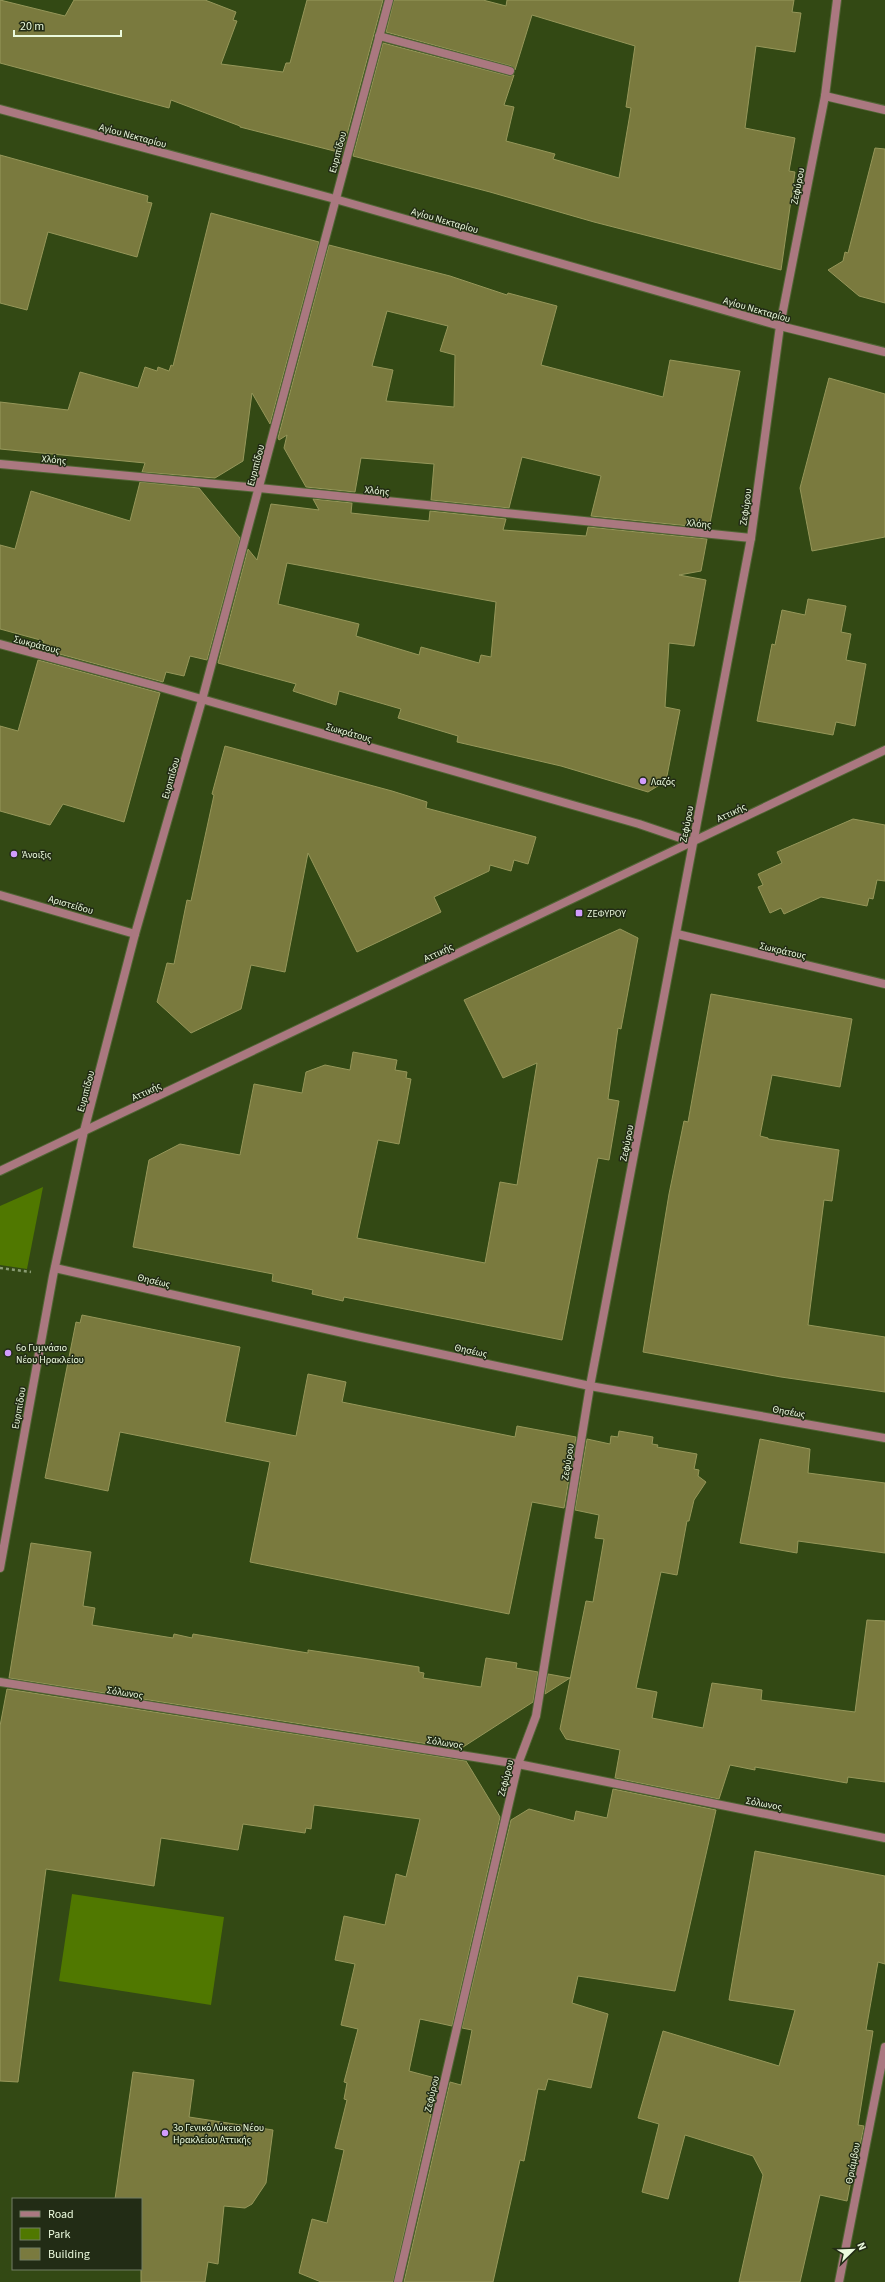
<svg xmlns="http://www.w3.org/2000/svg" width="885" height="2282" font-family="'Source Sans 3',sans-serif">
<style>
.green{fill:#507800}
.building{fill:#7a7a3e;stroke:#96975a;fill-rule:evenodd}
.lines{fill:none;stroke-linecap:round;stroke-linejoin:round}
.service-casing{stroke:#506534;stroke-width:10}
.minor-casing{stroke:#506534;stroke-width:10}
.tertiary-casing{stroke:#506534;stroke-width:10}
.path{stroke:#899c72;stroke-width:2.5;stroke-dasharray:3 3;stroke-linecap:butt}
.service{stroke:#aa7880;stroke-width:8}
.minor{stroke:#aa7880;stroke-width:8}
.tertiary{stroke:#aa7880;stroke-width:8}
.poi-dot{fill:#d29cfd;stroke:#222c15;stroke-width:1.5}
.labels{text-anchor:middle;stroke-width:3;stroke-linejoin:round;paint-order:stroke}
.street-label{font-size:10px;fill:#ebfadd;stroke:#222c15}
.poi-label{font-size:10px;fill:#ebfadd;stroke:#222c15;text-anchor:start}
</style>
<rect width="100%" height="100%" fill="#334914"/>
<g class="green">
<path d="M43,1187L27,1269L0,1265V1206Z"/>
<path d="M72,1894L224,1917L211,2005L59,1981Z"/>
</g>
<g class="building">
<path d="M0,0L65,16L74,0H205L236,12L233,20L237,21L221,64L283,72L286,63H290L307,0H383L342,153L240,127V126L171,100L169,108L0,63Z"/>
<path d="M394,0H483L506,6L507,0H794L792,12L801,13L795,52L756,46L745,128L795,138L789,171L795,172L781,270L594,222L490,192L353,156L383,43L509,76L514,75L504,105L514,107L506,141L555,154L553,159L619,178L631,108L626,107L635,46L532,15L515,70L511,66L386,32Z"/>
<path d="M875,148L885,149V303L859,296L828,270L843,261L845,252L848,253Z"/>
<path d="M0,155L148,196L147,202L152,203L137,257L48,232L27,310L0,303Z"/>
<path d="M211,213L319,242L270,424L252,393L243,461L215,478L142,472L145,463L0,449V402L68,410L80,372L138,388L145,367L157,371L158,367L169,371L171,365L173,366Z"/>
<path d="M329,245L450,276L507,295L508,293L557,306L541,365L663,397L670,360L740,371L709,528L591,516L601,476L522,457L509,508L431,500L434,464L361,458L355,492L306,487L284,448L287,435L279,440L278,438ZM387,311L448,326L440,351L455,355L454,407L386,401L393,370L372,366Z"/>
<path d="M829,378L885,394V537L812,551L800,488Z"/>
<path d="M140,482L199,488L240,538L207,660L190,656L184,676L166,672L163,682L41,649L44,641L0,629V545L15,549L31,491L130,521Z"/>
<path d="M313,499L352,503L351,513L388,517L429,521L430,511L506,519L503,530L586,536L588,527L707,539L701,571L679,575L706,580L694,646L669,643L665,707L680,710L666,781L648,792L561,766L457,742L458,736L398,718L401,709L339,691L336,705L293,691L296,684L218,663L248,549L257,560L271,504L319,510ZM287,563L496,602L491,657L481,655L479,663L421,647L419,655L356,636L359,624L278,604Z"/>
<path d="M808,599L846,606L841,632L851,634L846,660L866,664L855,726L836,722L833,735L757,721L772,644L775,645L782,610L805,615Z"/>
<path d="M38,660L160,693L124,822L63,804L50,825L0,811V726L18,731Z"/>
<path d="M225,746L392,791L427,802L426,808L536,837L528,864L514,860L511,871L490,865L489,871L434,897L441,912L357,952L308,853L285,972L251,965L241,1009L191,1033L157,1002L167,963L174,964L187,900L191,901L214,795L212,794Z"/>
<path d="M853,819L885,825V881L877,880L873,899L869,898L867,906L821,897L784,914L781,908L770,913L758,887L763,885L758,874L782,863L777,852Z"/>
<path d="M620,929L638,938L621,1029L618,1028L608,1099L619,1101L609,1160L598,1158L562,1340L344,1297L343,1301L312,1294L313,1290L272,1281L273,1274L133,1247L149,1160L180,1144L240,1155L254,1084L302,1093L306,1072L325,1065L350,1070L353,1052L397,1060L395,1070L407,1072L406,1078L411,1079L399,1144L378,1140L357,1238L485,1263L500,1182L517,1185L537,1063L503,1078L464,1000Z"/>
<path d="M711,994L852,1019L840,1087L772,1075L760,1136L768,1138V1139L839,1150L832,1201L824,1200L808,1325L885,1337V1392L781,1377L643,1352L669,1194L684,1121L688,1122Z"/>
<path d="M82,1315L240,1347L225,1422L296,1436L308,1374L346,1382L342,1402L515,1437L517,1426L576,1437L564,1508L532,1502L509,1614L250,1562L270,1462L120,1432L108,1491L45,1478L76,1322L80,1323Z"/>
<path d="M619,1431L653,1437L652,1444L658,1445L657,1447L697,1454L694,1469L699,1470L698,1476L706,1482L694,1500L689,1521H687L677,1575L661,1572L636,1688L657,1692L652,1718L703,1728L712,1683L762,1690L761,1700L855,1712L867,1620L885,1621V1782L848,1777L847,1783L755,1767V1770L730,1765L719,1799L615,1778L620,1750L566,1739L560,1729L586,1601L593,1602L604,1539L595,1538L599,1515L575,1510L587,1439L610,1444L611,1436L618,1437Z"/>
<path d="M760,1439L810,1449L808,1473L885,1483V1553L798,1541L797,1553L740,1543Z"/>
<path d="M31,1543L91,1552L83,1606L95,1608L92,1625L173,1638L174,1634L192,1638L193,1634L308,1653V1650L368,1659L419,1667V1672L424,1673L423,1678L481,1687L486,1658L517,1663L516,1668L538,1672L533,1702L460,1749L9,1678Z"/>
<path d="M548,1674L570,1678L545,1694Z"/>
<path d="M7,1689L466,1761L500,1817L452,2026L420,2019L409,2071L439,2079L393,2282H321L299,2273L312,2219L327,2223L344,2150L335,2148L347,2100L344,2099L347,2083L344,2082L358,2029L341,2025L355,1964L335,1960L344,1916L385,1925L396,1874L406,1877L420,1819L314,1805L311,1829L306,1828L305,1833L243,1824L238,1850L161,1838L154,1886L46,1869L18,2082L0,2081V1726Z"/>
<path d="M613,1789L716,1810L675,1991L578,1976L572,2003L608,2014L591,2088L548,2079L545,2090L538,2089L524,2161L520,2160L493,2282H404L450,2082L461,2085L472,2030L462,2028L511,1820L529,1809L574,1821L576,1811L607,1818Z"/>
<path d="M755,1851L885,1876V1964L878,1962L866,2030L873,2031L858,2125L864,2126L855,2171L853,2170L847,2201L820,2195L800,2282H739L763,2175L753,2156L685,2135L668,2199L642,2192L659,2124L638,2118L663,2031L779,2066L795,2010L729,2000Z"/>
<path d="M133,2072L194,2080L189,2117L273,2130L266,2183L252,2204L245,2208L224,2206L218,2264L208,2262L205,2282H141V2199H115Z"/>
</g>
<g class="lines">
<g class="service-casing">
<path id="service" d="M379,36L510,71"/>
</g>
<g class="minor-casing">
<g id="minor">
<path d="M825,96L885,110"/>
<path d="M0,464L259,488L751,538"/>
<path d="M0,644L156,686L639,824L692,842"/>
<path d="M0,895L135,934"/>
<path d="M677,934L885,984"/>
<path d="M55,1268L361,1337L590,1386L885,1438"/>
<path d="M0,1568L53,1276L84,1131L135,934L202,700L389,0"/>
<path d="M0,1682L518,1764L885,1838"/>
<path d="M398,2282L518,1764L536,1716L590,1386L751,538L780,326L825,96L837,0"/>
<path d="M839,2282L885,2047"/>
</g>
</g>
<g class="tertiary-casing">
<g id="tertiary">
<path d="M0,109L335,199L780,326L885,352"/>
<path d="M0,1171L885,750"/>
</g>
</g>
<path class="path" d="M0,1268L31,1272"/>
<use href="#service" class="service"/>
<use href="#minor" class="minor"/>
<use href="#tertiary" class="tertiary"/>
</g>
<g class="poi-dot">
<circle cx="643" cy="781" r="4"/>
<circle cx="14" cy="854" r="4"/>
<rect x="575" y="909" width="8" height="8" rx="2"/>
<circle cx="8" cy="1353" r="4"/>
<circle cx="165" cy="2133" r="4"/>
</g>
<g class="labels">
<g class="street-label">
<text transform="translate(133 135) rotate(15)" y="4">Αγίου Νεκταρίου</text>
<text transform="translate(337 152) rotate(-75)" y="4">Ευριπίδου</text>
<text transform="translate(797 186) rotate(-79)" y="4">Ζεφύρου</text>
<text transform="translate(445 220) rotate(16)" y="4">Αγίου Νεκταρίου</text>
<text transform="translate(757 309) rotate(16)" y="4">Αγίου Νεκταρίου</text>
<text transform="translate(54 459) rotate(5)" y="4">Χλόης</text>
<text transform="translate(255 465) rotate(-75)" y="4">Ευριπίδου</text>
<text transform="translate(377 490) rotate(6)" y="4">Χλόης</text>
<text transform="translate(745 507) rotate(-82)" y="4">Ζεφύρου</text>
<text transform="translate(699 523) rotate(6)" y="4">Χλόης</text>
<text transform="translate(37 644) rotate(15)" y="4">Σωκράτους</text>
<text transform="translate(349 732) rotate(16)" y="4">Σωκράτους</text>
<text transform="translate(170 778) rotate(-74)" y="4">Ευριπίδου</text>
<text transform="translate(731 812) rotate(-25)" y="4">Αττικής</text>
<text transform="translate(686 824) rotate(-79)" y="4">Ζεφύρου</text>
<text transform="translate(71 904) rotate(16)" y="4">Αριστείδου</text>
<text transform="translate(783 950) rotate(13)" y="4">Σωκράτους</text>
<text transform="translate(438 952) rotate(-25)" y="4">Αττικής</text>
<text transform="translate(85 1091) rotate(-75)" y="4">Ευριπίδου</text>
<text transform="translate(146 1091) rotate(-25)" y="4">Αττικής</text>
<text transform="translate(626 1143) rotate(-79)" y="4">Ζεφύρου</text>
<text transform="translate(154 1280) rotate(13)" y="4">Θησέως</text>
<text transform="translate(471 1350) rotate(12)" y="4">Θησέως</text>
<text transform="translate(18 1408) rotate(-80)" y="4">Ευριπίδου</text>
<text transform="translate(789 1411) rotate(10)" y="4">Θησέως</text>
<text transform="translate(567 1462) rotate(-81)" y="4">Ζεφύρου</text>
<text transform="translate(125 1692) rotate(9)" y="4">Σόλωνος</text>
<text transform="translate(445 1742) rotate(9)" y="4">Σόλωνος</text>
<text transform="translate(505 1778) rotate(-76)" y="4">Ζεφύρου</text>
<text transform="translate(764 1803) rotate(11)" y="4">Σόλωνος</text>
<text transform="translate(431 2094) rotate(-77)" y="4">Ζεφύρου</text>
<text transform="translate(852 2163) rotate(-79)" y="4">Θριάμβου</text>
</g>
<g class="poi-label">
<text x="651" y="785">Λαζός</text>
<text x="22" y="858">Άνοιξις</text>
<text x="587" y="917">ΖΕΦΥΡΟΥ</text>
<text x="16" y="1351">6ο Γυμνάσιο<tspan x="16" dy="12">Νέου Ηρακλείου</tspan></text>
<text x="173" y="2131">3ο Γενικό Λύκειο Νέου<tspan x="173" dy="12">Ηρακλείου Αττικής</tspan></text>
</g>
</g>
<rect x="12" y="2198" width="130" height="72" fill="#222c15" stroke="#727e65"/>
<rect x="20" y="2211" width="20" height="6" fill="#aa7880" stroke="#727e65"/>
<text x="48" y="2218" font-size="12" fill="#ebfadd">Road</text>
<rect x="20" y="2228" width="20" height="12" fill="#507800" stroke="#727e65"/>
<text x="48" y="2238" font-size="12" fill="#ebfadd">Park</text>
<rect x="20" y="2248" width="20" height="12" fill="#7a7a3e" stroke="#727e65"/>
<text x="48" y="2258" font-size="12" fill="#ebfadd">Building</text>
<g transform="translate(853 2250) rotate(67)" stroke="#222c15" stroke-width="3" paint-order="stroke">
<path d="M0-3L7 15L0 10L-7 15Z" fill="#ebfadd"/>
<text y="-6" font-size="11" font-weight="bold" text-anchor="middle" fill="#ebfadd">N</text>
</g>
<path d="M14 30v6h107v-6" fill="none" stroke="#ebfadd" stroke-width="2"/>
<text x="20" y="30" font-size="12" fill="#ebfadd" stroke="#222c15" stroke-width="3" paint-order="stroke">20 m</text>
</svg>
